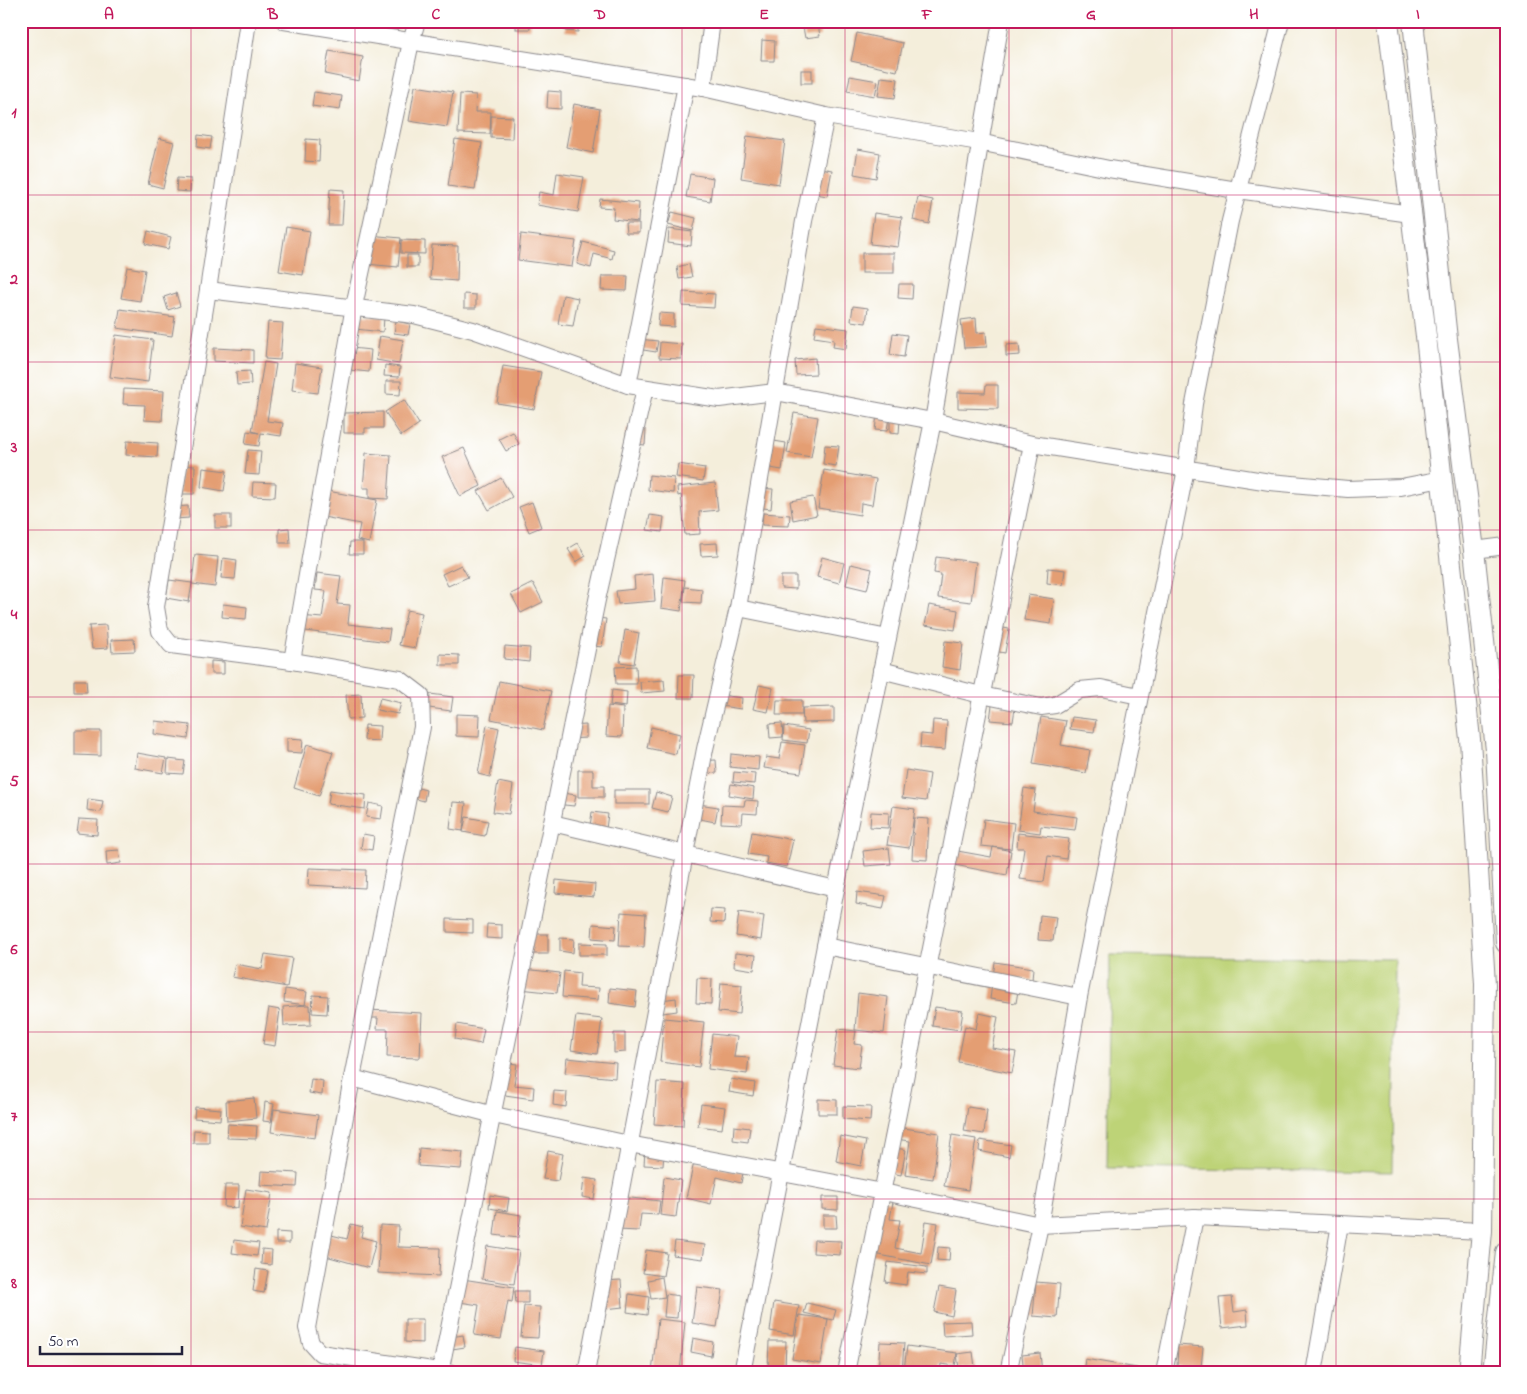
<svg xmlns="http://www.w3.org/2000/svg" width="1527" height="1394" font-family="'Indie Flower',sans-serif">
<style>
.green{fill:#bdd377;stroke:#707a59}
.building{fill:#e49e73}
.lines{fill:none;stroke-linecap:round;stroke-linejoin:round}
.minor-casing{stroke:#8b888b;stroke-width:18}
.tertiary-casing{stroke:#8b888b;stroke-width:22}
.minor{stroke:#fff;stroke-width:16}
.tertiary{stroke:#fff;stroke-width:20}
.grid{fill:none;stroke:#c2185b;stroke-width:1;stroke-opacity:0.55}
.neatline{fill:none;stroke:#c2185b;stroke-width:2}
.grid-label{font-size:16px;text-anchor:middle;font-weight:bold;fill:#c2185b}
</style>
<rect width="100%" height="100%" fill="#fff"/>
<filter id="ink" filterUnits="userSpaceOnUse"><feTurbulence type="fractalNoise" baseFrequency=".02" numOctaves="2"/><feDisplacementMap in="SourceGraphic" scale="10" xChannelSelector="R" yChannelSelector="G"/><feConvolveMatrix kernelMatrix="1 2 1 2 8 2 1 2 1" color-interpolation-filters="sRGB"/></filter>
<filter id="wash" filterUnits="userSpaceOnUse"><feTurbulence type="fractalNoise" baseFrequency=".0096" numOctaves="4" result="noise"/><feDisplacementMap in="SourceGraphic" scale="20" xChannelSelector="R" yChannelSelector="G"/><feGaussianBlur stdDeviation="1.12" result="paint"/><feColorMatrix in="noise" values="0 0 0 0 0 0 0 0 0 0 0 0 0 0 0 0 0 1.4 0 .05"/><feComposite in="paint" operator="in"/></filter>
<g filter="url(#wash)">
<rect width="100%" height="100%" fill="#f4eedb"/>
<path class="green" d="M1110,955L1395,959L1393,1172L1107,1168Z"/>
<g id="blocks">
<g class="building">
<rect x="516" y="21" width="14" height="8"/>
<path d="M566,21H578V32L565,31Z"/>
<path d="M818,24L820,36L805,38L803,27Z"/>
<path d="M857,33L903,43L897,71L851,61Z"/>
<path d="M762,40L775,41L774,61H761Z"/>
<path d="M329,51L363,57L359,81L325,74Z"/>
<rect x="801" y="70" width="11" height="13"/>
<path d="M850,76L878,81L875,96L847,91Z"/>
<path d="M881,77L898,79L895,98L878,96Z"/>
<path d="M415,86L453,92L447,127L409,121Z"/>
<path d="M548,91L561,92V109L547,108Z"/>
<path d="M314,92L342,96L340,110L312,106Z"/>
<path d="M460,94L476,95L475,112H491L490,134L458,133Z"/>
<path d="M574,104L600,109L593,153L566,147Z"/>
<path d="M491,116L513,117L512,139L491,138Z"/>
<path d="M198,135L212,137L210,149L197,147Z"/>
<path d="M747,136L785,141L779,184L741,178Z"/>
<path d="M159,138L174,142L163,188L148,184Z"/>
<path d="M306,139L320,140L319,162L305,161Z"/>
<path d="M455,139L482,143L475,190L448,186Z"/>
<path d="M858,149L880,153L876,178L854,174Z"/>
<path d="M820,168L832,170L827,196L816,194Z"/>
<path d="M557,173L584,177L578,212L537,205L539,192L554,195Z"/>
<path d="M690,174L713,178L710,201L686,197Z"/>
<path d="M177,178L191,179L190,192L176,191Z"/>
<path d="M330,189L344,190L342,225H328Z"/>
<path d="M918,197L933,200L929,224L913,220Z"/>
<path d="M600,199L639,203L638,222L613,219L614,208L599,207Z"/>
<path d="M672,212L696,218L693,231L668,225Z"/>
<path d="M874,213L902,217L898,247L870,244Z"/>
<path d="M625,223H639V233H626Z"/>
<path d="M286,227L310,231L303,275L279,271Z"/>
<path d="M669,229L692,232L691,246L668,243Z"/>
<path d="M148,231L171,237L168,249L145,244Z"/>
<path d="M521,234L576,241L572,267L518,260Z"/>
<path d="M369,235L401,238L398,267L366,264Z"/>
<path d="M401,240L425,241V254L401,253Z"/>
<path d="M583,242L614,250L612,259L594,254L591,268L577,264Z"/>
<path d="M432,245L458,246L457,281L430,279Z"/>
<rect x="862" y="253" width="32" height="20"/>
<rect x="407" y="255" width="11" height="12"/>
<path d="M689,264L692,277L679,279L677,267Z"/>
<path d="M127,267L145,270L140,301L121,298Z"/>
<path d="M602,276H628L627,291L601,290Z"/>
<path d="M899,284H913L912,299L898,298Z"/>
<path d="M683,292L715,294L714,308L682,306Z"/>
<path d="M176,293L180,306L168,310L164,297Z"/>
<path d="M464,294L476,295V308H464Z"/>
<path d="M563,295L578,298L573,326L558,324Z"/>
<path d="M853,306L868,308L866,323L851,321Z"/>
<path d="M120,309L175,317L172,336L117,328Z"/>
<path d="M659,313L674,314V327L658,326Z"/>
<path d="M356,315L384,317L383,332L355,329Z"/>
<path d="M976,318L977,333L986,332L987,347L964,348L961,320Z"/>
<path d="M396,321L410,324L408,335L394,333Z"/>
<path d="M268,322L283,323L280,360L265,359Z"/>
<path d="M816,325L848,329L846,349L833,347L834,340L814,337Z"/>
<path d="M893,333L907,335L904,357L890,355Z"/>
<path d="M116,335L153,340L148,382L110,377Z"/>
<path d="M380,336L403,340L399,364L376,360Z"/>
<path d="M638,339L658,341L656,352L637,349Z"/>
<path d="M660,342L682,344L681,359L659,358Z"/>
<path d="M1019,344L1020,355L1006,356V345Z"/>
<path d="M214,348L253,350V363L214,361Z"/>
<path d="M351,348L371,350L369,372L349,370Z"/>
<path d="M815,358L816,374L796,375L795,360Z"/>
<path d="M264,362L276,364L267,421L283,423L281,436L261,433L259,446L245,444L247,431L259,433L252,431Z"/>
<path d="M295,363L322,367L318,393L292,390Z"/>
<path d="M385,365L400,367L399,377L384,376Z"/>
<path d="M503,366L541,372L534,409L497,403Z"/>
<path d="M250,371L251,384L237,385L236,372Z"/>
<path d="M386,381H401L400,395L386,394Z"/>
<path d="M986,385H998V409L958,408V392L985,393Z"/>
<path d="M124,389L164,391L162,421L144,420L145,405L123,404Z"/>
<path d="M404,400L419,424L401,436L385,412Z"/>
<path d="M383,412V428H365V433H344V413Z"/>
<path d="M794,413L818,417L811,457L787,453Z"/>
<path d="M877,415L889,417L887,431L875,430Z"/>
<path d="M890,419H900L899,434L890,433Z"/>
<path d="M627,428L646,430L645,445L625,443Z"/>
<path d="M513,432L519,444L506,451L499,439Z"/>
<path d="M768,440L786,443L782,470L764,467Z"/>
<path d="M127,441L158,443L157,457L126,455Z"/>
<path d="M825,445L839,446L836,466L823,464Z"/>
<path d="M464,448L481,486L460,496L442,457Z"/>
<path d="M248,450L261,451L259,475L245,474Z"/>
<path d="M366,453L391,455L388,499L369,498V488H363Z"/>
<path d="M678,464L705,468L703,481L676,477Z"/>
<path d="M181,465L195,466L194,494H179Z"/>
<path d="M203,468L227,471L224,491L201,487Z"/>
<path d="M824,470L876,479L872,505L861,503L860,515L818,508Z"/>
<path d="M649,475L674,478L673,493L648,490Z"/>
<path d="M501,478L512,497L489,510L478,491Z"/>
<path d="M253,482L276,483L275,497L252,496Z"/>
<path d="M715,483L718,510L699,512L700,534L685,535L681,495L678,496L677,487Z"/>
<path d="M757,488L773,489L771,509L755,507Z"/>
<path d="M322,490L377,500L369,543L357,540L360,524L318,516Z"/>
<path d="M813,497L817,515L793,520L790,501Z"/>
<path d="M532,502L541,527L529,532L519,507Z"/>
<path d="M188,506L189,518L175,519L174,507Z"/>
<path d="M763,513L790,515L789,526L762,525Z"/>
<rect x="215" y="515" width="16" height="13"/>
<path d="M650,515L664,517L662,532L647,530Z"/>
<path d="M289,528L290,543H279V529Z"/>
<path d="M350,542H363V554H349Z"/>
<path d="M578,543L586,556L576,562L568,549Z"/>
<path d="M717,543L718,555L701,556L700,544Z"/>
<path d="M195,555L218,557L215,587L192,584Z"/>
<path d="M822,557L844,563L839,583L817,577Z"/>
<path d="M936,557L976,562L971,602L938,598L941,574L934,573Z"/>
<path d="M223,558L237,560L235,579L221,578Z"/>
<path d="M851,564L872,569L867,590L846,585Z"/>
<path d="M461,565L468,577L448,586L442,574Z"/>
<path d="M1048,568L1065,570L1063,585L1047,583Z"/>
<path d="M317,573L341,576L337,604L350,605L348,624L390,629L388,642L298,630L300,616L322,618L326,591L315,590Z"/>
<path d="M653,574L655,601L618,604L616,591L635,589L634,576Z"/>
<path d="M781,576H796V589L781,588Z"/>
<path d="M664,577L685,580L681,611L661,608Z"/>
<path d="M169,580L192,583L189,602L166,598Z"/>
<path d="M533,583L543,602L521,613L511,594Z"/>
<path d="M685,587L702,589L701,603L683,602Z"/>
<path d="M1028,595L1054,599L1051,624L1024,620Z"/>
<path d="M223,604L247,607L246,619L222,617Z"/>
<path d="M929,605L958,610L955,630L925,625Z"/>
<path d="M407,610L422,613L415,648L399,645Z"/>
<path d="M589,617L606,619L602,647L586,645Z"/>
<path d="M106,625L108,648L92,649L89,626Z"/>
<path d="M998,627L1009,629L1005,653L994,651Z"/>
<path d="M625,630L639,633L634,664L620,662Z"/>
<path d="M134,639L135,651L112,652L111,640Z"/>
<path d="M945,641L963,643L960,670L942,667Z"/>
<path d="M505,646L530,648L529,662L504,659Z"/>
<path d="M440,654L459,655V665H440Z"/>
<path d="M211,661L224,662V674H211Z"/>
<path d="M636,666L637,684H616L615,667Z"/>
<path d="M679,675H694L693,698H678Z"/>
<path d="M74,680H86L87,692H74Z"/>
<path d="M664,680L665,691L641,693L640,682Z"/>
<path d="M499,681L551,691L543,730L491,719Z"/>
<path d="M759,685L773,688L768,712L753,709Z"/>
<path d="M612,690L627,692L626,707L610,705Z"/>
<path d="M361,694L362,718L348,719L346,695Z"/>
<path d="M430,694L453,697L451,711L429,708Z"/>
<path d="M715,694L742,698L741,709L714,705Z"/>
<path d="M380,698L401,703L398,714L377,710Z"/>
<path d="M777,700H802V715H776Z"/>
<path d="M992,705L1015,708L1013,722L990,720Z"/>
<path d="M608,706L623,708L622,737L606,736Z"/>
<path d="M834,707V722L803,723L802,708Z"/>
<path d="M456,714L480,715L479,737L456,736Z"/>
<path d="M1041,717L1066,721L1061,745L1090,750L1086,773L1033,764Z"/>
<path d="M1072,717L1096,720L1094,732L1070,729Z"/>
<path d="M933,720L947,721L945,750L920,748L921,734L932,735Z"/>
<path d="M155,721L190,725L188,739L154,734Z"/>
<path d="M782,723L783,737L770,738L769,724Z"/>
<path d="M365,725L380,726L379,741L364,740Z"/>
<path d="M487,725L499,728L490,777L478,774Z"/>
<path d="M586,725V738L568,739V726Z"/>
<path d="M784,726L809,730L807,743L783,740Z"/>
<path d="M651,727L680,734L676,754L647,748Z"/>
<path d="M75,731H101V756L75,755Z"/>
<path d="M287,738L303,739L302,753L287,752Z"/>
<path d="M782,742L805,745L801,773L764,768L766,757L779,759Z"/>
<path d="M307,744L333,752L319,796L294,788Z"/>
<path d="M137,753L166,758L163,773L135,768Z"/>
<path d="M731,754L759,757L758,770L730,767Z"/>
<path d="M168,759L185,761L183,774L167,773Z"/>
<path d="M716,760L717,773L699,774L698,761Z"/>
<path d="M578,770H593V786H604V797H578Z"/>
<path d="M906,770L930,774L926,801L902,798Z"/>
<path d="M734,772L755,774L754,784L733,782Z"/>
<path d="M498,782L513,785L509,814L493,812Z"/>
<path d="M731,784L754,788L753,799L729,795Z"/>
<path d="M411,786L426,790L424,801L409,797Z"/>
<path d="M1024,788L1036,790L1033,811L1077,817L1075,830L1041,826L1040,833L1018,830Z"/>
<path d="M330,790L366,795L365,809L328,804Z"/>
<rect x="614" y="790" width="35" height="14"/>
<path d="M556,792L576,795L574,806L555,804Z"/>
<path d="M656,792L672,797L668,812L652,808Z"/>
<path d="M88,799L103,801L101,812L87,810Z"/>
<path d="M745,800L758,801L757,814L743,813L742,824L721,823L722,805L744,806Z"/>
<path d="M453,802L466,803L463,831L450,829Z"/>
<path d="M369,803L383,806L381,819L366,817Z"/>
<path d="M692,803L718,807L715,822L690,817Z"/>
<path d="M893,806L915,809L909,848L887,845Z"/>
<path d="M592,812L608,814L605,836L589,833Z"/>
<path d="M871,812L889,813L888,828L870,827Z"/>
<path d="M466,817L488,821L485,836L463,832Z"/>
<path d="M914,818L929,819L927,860L912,859Z"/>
<path d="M79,819L98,820L97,835L77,833Z"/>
<path d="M984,819L1014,823L1011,849L981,846Z"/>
<path d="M752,832L793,840L787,867L766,863L767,857L748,854Z"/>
<path d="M1018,833L1069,839L1066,859L1048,856L1044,882L1020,879L1024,848H1017Z"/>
<path d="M363,834L374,836L372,850L361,848Z"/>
<path d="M993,847L1011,851L1007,875L949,864L952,850L991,857Z"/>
<path d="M889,848L891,864L865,866L863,851Z"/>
<path d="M119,850L121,863L107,865L106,851Z"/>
<path d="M309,868L366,870L365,888L308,885Z"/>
<path d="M556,880L595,884L594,897L555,893Z"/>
<path d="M857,892L886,896L883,909L856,904Z"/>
<path d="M711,909L725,910L724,923L710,922Z"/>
<path d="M621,912L646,914L644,947L619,946Z"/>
<path d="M739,912L764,916L761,940L736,936Z"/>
<path d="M1040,915L1056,917L1053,941L1038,940Z"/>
<path d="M447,919L473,920V933L447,932Z"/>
<path d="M487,924L502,925V939L486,938Z"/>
<path d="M593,924L616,926L615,940L592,938Z"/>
<rect x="528" y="934" width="20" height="20"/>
<path d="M560,938L574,939L573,953L560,951Z"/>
<path d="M579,943L607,944V955H579Z"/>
<path d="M735,953L756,955L754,970L734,967Z"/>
<path d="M265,954L292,958L287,987L232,977L235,964L262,969Z"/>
<path d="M995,962L1033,968L1032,980L1020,979L1016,1003L990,999Z"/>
<path d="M523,969L560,973L557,993L520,989Z"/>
<path d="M564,971L580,973L579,987L599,988L598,1000L562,997Z"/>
<path d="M697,978L712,979L711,1004L696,1003Z"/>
<path d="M721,983L742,985L740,1014L718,1012Z"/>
<path d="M610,988L637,991L635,1007L609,1003Z"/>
<path d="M285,989L307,992L305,1005L284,1002Z"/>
<path d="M858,993L888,997L884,1033L855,1030Z"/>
<path d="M313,995L328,996L327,1014L312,1013Z"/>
<path d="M676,998L677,1011L663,1013L661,1000Z"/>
<path d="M306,1005H310L311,1025L284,1026L283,1007Z"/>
<path d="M935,1007L963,1011L960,1030L932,1026Z"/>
<path d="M269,1008L280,1010L275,1046L263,1044Z"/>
<path d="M369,1010L422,1013L420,1058L387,1057L388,1029H377L378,1018H369Z"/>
<path d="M979,1013L998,1017L992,1048L1016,1052L1012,1073L958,1062L965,1026L976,1029Z"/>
<path d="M576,1016L602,1019L597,1054L571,1050Z"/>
<path d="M664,1018L704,1022L699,1067L660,1062Z"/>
<path d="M457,1024L484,1029L481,1044L455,1039Z"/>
<path d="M838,1029L856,1031L854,1044L862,1045L859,1068L833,1065Z"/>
<path d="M614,1033H625V1052L614,1053Z"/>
<path d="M712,1034L737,1037L734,1057L749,1058L747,1074L708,1069Z"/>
<path d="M567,1058L616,1063L615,1078L565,1073Z"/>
<path d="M501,1062L517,1064L514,1085L534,1087L533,1099L498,1094Z"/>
<path d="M311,1079L323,1081L322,1095L309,1093Z"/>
<path d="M731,1079L755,1083L753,1096L729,1092Z"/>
<path d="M657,1082L685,1084L683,1126L654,1124Z"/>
<path d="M554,1091L567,1092L566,1107L553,1105Z"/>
<path d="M254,1098L256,1118L227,1121L226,1101Z"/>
<path d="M818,1099L837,1100V1114H818Z"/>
<path d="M265,1102L274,1104L271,1122L263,1121Z"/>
<path d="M701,1104L725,1107L722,1129L698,1126Z"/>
<path d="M843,1106L871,1107L870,1121L843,1119Z"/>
<path d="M195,1107L221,1109L220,1120L194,1118Z"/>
<path d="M968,1107L987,1110L984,1134L964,1131Z"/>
<path d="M274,1109L318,1115L315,1138L271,1132Z"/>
<path d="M228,1124L257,1126L256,1139L227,1138Z"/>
<path d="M734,1126L750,1128L748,1142L733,1140Z"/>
<path d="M889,1126L939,1133L933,1179L905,1175L910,1141L888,1138Z"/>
<path d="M194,1130L209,1131V1143H193Z"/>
<path d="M952,1135L976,1139L968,1190L944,1186Z"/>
<path d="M840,1136L866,1141L861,1166L836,1161Z"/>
<path d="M980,1140L1011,1145L1009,1157L979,1151Z"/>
<path d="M888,1146L906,1150L901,1175L883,1171Z"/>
<path d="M419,1148L463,1152L461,1169L418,1166Z"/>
<path d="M548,1151L563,1154L558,1181L543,1179Z"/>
<path d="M645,1151L664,1152L663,1166L644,1165Z"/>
<path d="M694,1162L743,1173L741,1183L717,1177L711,1204L686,1198Z"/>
<path d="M261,1171L298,1173L297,1187L260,1185Z"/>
<path d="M664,1177L681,1180L676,1217L660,1215Z"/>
<path d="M584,1178L597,1180L594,1199L582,1197Z"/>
<path d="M225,1185H239L238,1208L224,1207Z"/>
<path d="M246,1189L272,1193L266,1231L240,1227Z"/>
<path d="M490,1195L509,1198L507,1211L489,1208Z"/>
<path d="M621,1197L660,1201L658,1215L641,1214L639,1231L618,1230Z"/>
<path d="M822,1197H838V1210L822,1209Z"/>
<path d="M879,1199L893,1202L890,1219L900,1220L895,1248L921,1253L926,1221L938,1223L931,1265L869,1253Z"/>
<path d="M497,1211L521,1215L518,1238L494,1235Z"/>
<path d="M823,1215H836L837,1228H823Z"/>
<path d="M351,1224L363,1227L361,1237L376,1241L369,1268L315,1253L320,1232L347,1239Z"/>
<path d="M380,1225L399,1226L398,1247L440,1248L439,1276L378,1273Z"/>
<path d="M276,1232L290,1233V1243H276Z"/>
<path d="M234,1240L259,1243L257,1256L232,1253Z"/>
<path d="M814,1240L841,1241L840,1255L813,1253Z"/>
<path d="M675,1241L705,1245L703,1259L673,1255Z"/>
<path d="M487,1246L519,1251L514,1284L482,1279Z"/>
<path d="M938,1247L950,1248L949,1261L937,1260Z"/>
<path d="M262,1249L272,1250L271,1265L261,1264Z"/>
<path d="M646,1250L667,1253L663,1276L643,1273Z"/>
<path d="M888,1262L927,1267V1274L908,1272L906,1285L885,1282Z"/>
<path d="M256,1269L268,1271L264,1293L253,1291Z"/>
<path d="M662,1277L665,1297L651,1299L648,1280Z"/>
<path d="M456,1278L514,1287L512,1302L508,1301L501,1339L474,1335L479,1305L453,1301Z"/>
<path d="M621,1280L623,1307L605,1309L603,1281Z"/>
<path d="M1036,1282L1060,1284L1057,1318L1033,1316Z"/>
<path d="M697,1287L723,1290L717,1327L692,1323Z"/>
<path d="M939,1287L956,1290L952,1316L934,1312Z"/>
<path d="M515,1291H528V1303H516Z"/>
<path d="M629,1294L649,1297L647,1315L627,1312Z"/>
<path d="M666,1294L679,1296L677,1318L664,1317Z"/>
<path d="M1232,1297L1234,1312L1247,1310L1248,1325L1222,1328L1219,1298Z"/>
<path d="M774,1302L799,1306L794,1335L770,1331Z"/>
<path d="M807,1303L836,1310L833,1320L804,1313Z"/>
<path d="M524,1306L540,1307L538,1338L521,1337Z"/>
<path d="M799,1315L828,1319L821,1364L792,1359Z"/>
<path d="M405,1319H423V1343L405,1342Z"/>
<path d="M658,1319L685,1322L680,1373H652Z"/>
<path d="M971,1321L972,1334L943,1336L942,1322Z"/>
<path d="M463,1335L465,1347L446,1350L445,1338Z"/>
<path d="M693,1338L713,1342L711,1356L691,1352Z"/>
<path d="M769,1341H786L785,1369L768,1368Z"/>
<path d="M880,1342L904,1343L902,1373H878Z"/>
<path d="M1178,1345L1203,1347L1201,1368L1177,1366Z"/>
<path d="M907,1346L957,1353L955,1366L941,1364L940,1373H910V1371L904,1370Z"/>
<path d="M515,1347L544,1351L542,1365L513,1361Z"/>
<path d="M973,1352L975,1367L959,1369L957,1354Z"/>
<path d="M1040,1353L1042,1373H1024L1022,1355Z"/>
<path d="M1085,1359L1137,1368L1136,1373H1083Z"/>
</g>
</g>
</g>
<g filter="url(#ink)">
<use href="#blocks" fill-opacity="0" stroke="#8b888b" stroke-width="1"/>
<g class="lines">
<g class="minor-casing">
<g id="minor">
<path d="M248,21L208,290L156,607L160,631L171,645L292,661L400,679L421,695L422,727L352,1078L307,1328L311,1343L320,1353L452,1373"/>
<path d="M284,21L703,88L826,116L979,142L1109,169L1237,190L1411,214"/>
<path d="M703,88L712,21"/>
<path d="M208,290L414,315L473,330L628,385L719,399L775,392L933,421L1032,444L1270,482L1348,489L1401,487L1442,479"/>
<path d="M628,385L686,85"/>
<path d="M1474,550L1506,546"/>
<path d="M738,608L888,638"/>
<path d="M292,661L354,306L411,42L417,21"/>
<path d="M881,670L981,695L1041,707L1055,705L1080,690L1101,688L1139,696"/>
<path d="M552,823L836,889"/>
<path d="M825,946L1079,997"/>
<path d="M352,1078L494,1115L629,1144L883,1192L1040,1225L1195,1217L1482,1231"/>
<path d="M440,1373L597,600L645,388"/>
<path d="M586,1373L705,749L738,608L804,221L826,116"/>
<path d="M742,1373L836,889L933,421L1001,21"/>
<path d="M846,1373L1032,444"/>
<path d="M1008,1373L1040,1225L1079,997L1186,469L1194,404L1230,221L1281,21"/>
<path d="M1164,1373L1195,1217"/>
<path d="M1314,1373L1340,1224"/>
</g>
</g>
<g class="tertiary-casing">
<g id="tertiary">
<path d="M1388,21L1426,336L1470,739L1485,984L1482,1231L1469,1373"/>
<path d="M1413,21L1447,339L1474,550L1496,750L1506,943"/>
<path d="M1493,1373L1506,1252"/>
</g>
</g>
<use href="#minor" class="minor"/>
<use href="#tertiary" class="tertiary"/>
</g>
</g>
<path class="grid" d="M191,21V1373M355,21V1373M518,21V1373M682,21V1373M845,21V1373M1009,21V1373M1172,21V1373M1336,21V1373M21,195H1506M21,362H1506M21,530H1506M21,697H1506M21,864H1506M21,1032H1506M21,1199H1506"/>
<rect width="1527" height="1394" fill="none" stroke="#fff" stroke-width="55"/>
<path d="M40 1346v8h142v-8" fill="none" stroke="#22223b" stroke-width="2.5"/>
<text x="48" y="1346" font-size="15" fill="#22223b" stroke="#ffffff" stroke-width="4" paint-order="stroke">50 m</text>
<rect x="28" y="28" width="1472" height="1338" class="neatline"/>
<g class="grid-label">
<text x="109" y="19">A</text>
<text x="273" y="19">B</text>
<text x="436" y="19">C</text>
<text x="600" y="19">D</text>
<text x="764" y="19">E</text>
<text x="927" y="19">F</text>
<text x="1091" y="19">G</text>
<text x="1254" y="19">H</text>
<text x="1418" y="19">I</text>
<text x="14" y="117">1</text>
<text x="14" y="284">2</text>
<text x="14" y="452">3</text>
<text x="14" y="619">4</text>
<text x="14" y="786">5</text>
<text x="14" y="954">6</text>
<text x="14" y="1121">7</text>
<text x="14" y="1288">8</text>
</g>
</svg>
